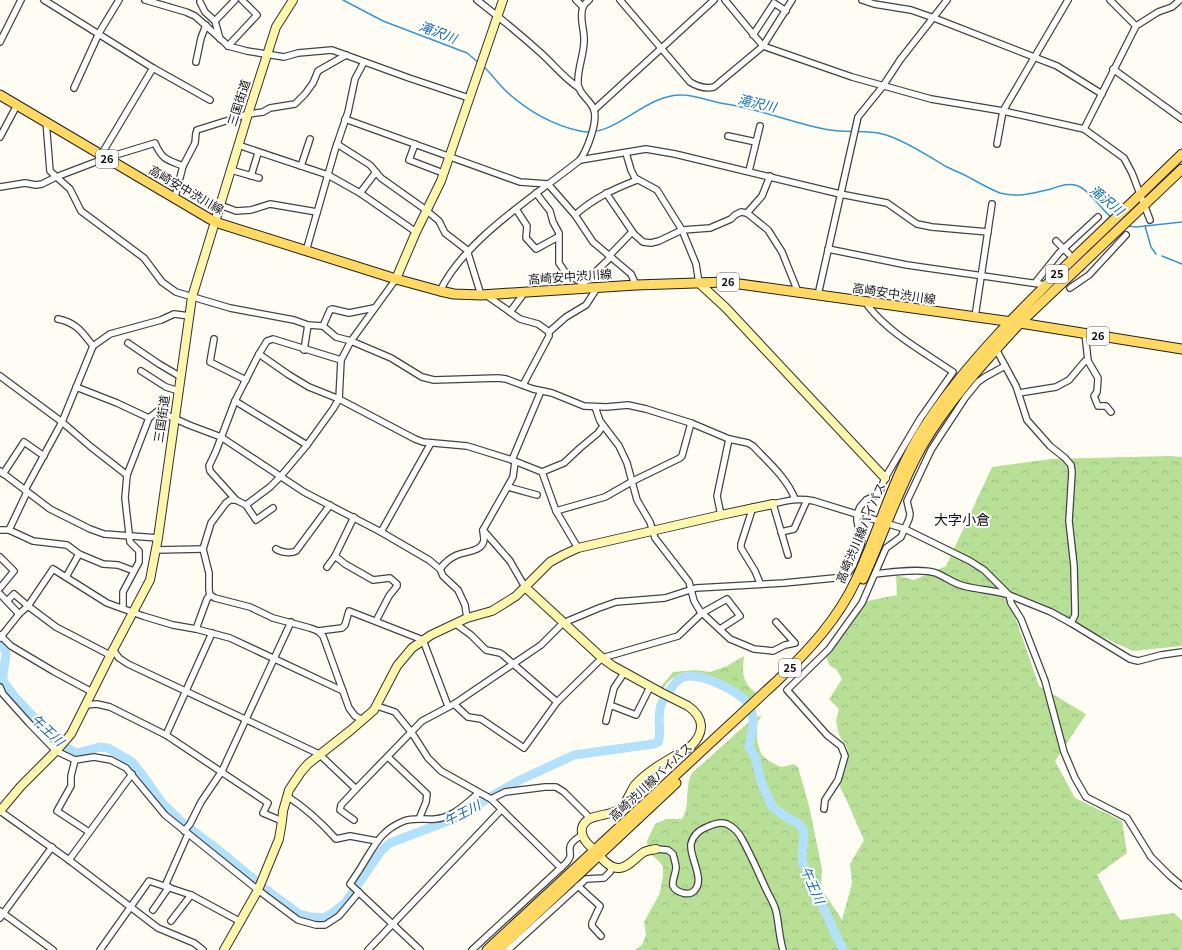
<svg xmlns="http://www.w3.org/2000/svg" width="1182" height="950" font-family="Georgia,'Noto Sans JP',serif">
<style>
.forest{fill:url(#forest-crowns)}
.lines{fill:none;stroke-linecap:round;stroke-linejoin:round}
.stream{stroke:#3396d8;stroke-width:1.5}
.river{stroke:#b3e0fb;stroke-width:9}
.street-tunnel{stroke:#dbd9d1;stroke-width:5.5;stroke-dasharray:5.5 3;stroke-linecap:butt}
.street-casing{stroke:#434343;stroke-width:8}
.secondary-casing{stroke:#323232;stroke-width:10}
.primary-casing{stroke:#212121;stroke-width:11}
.street{stroke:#fff;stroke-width:5.5}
.secondary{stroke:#fff6ae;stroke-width:8}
.primary{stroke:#ffd963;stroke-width:9}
.labels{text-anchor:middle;stroke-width:4;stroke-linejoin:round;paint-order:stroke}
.shield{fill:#fff;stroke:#585858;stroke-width:1}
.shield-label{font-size:11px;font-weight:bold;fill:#101010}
.street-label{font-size:12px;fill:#101010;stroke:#fff}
.water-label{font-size:13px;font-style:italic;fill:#0d67ad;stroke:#fff}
.quarter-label{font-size:14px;fill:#101010;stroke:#fff}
</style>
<defs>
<pattern id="forest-crowns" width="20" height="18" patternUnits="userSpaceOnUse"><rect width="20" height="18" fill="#b7e096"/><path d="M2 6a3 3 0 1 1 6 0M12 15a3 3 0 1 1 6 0" fill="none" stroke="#9cbf80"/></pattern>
</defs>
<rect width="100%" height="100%" fill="#fffdf3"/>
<g class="forest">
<path d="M1170,456L1182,457V646L1133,651L1007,593L1039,686L1086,714L1055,761L1075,798L1122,821L1127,853L1097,875L1120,920L1174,913L1182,921V950H635L642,945L646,935L644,922L660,893L663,875V867L658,860L648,852L647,841L655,824L666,819H682C691,805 684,787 692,773L750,721L762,715L757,723V740L761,754L769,761L781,767L794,764L798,767L809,806L822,869L821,888L842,920L852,883L850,864L864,840L846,799L839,785L848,755L847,747L839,735L836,721L839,709L829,699L842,679L836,669L830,666L826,657L843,636L867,601L897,595L896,575L914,580L946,566L992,467L1050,459Z"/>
<path d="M744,656C742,673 742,682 756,693L748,700C729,685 690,661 668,682C666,684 664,688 662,690L659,689L673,672L696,670L710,672L727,666Z"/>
</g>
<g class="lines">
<g class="stream">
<path d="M343,0L383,21L467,53L479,63"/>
<path d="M483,66C492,74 498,84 507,92C527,110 553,125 580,131C615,139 644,94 682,95C697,95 711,102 726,104C760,109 795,124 830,130C849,133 872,129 889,136C909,143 928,156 947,167C955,171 964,174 972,179C981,184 990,189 1000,193C1017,198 1035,193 1051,189C1058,186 1067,183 1075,185C1087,187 1101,209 1111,217"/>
<path d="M1128,226L1136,227L1182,222"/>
<path d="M1145,226L1151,247L1156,254"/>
<path d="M1162,256L1182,264"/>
</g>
<path class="river" d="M0,642L3,644L6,654L3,675V681L14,696L59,744L77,753L100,747L108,748L132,762L141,773L163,804L183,823L216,848L269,892L299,914L311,917L323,918L331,914L345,903L381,851L390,843L461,816L490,797L520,780L574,755L653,744L658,742L659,739C661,728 657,716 661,705C664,698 676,679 683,677C700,672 733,689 745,700C748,703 751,709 752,713C755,725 751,735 749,747L756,758L758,770L763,787L772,806L786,817L799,824L804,831L802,861L843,950"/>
<path class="street-tunnel" d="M1071,257L1085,271"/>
<g class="street-casing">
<g id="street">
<path d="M44,0L153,68L210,100"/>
<path d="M145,0L186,12L195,16L224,42L228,46L247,51L284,57L298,53L332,50L409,78L469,98"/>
<path d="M477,0C499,17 521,35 542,54C554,65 565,79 579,88"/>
<path d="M576,0L583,7"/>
<path d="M620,0L690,82C698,87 705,89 714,87L763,46L792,0"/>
<path d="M725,0L763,46L852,77L931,99L1003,111L1084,129L1124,158L1132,173L1150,220"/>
<path d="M862,0L874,4L911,10L934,18L1057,66L1102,94"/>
<path d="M1110,0L1136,26"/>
<path d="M200,2L205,12L215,21L220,39"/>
<path d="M215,21L235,0"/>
<path d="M753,35L774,3L786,11"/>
<path d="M0,42L21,0"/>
<path d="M228,46L257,15L242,0"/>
<path d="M196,62L201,38L206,25"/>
<path d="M1113,69L1182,119"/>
<path d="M74,88L99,33L119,0"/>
<path d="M594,110L714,0"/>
<path d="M345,119L520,182L548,184L575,215L593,242L631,274L636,285"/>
<path d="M46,121L50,171L70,189L81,211L144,258L162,282L176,292L230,308L294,320L308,325L323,326L336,337L351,341L391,358L422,377L434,380L498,378L506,379L533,389L552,393L584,406L606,407L628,405L646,409L691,423L729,439L748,443L753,446C768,462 787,478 795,499"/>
<path d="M1084,129L1136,26L1158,12L1172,7L1180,0"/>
<path d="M197,130L248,114L263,112L270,108L295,104L305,94L313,83L318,71L346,55"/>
<path d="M728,136L756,142"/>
<path d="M0,137L17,105"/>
<path d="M337,144L370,165L381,178L426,210L439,221L445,233L467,250L481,295"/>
<path d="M415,144L409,160L443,173"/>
<path d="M997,144L1003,111L1068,0"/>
<path d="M238,145L328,175L360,193L416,232"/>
<path d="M626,153L631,170L635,178L657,190L682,230L696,264L699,283"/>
<path d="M101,155L153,68"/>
<path d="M580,160L646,149L675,154L840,194L887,203L917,224L932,227L988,232"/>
<path d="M183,166L195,143L196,133"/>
<path d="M301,166L310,139"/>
<path d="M231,170L259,178"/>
<path d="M749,171L760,126"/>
<path d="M251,176L258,153"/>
<path d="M0,187L25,183L36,185L42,184L56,177L106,158L155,143C162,160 168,160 183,166L175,197"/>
<path d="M360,193L376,172"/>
<path d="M536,193L550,211L553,222L559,233V263L565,272L582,283L586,288"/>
<path d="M606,193L634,234L643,242L651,243L659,241L682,230L710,228L731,219L735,215L741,212L747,213L768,230L782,252L798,292"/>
<path d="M220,205L236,211L251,210L270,204L317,212"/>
<path d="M516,209L527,226L526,238L536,249L558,237"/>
<path d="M747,213L762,196L770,176"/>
<path d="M575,215C594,198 614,189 637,180"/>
<path d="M1056,241L1069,254"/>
<path d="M828,249L907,265L1046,285"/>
<path d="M306,251L335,150L348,112L355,79L364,62"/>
<path d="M609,256L632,232"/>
<path d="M1035,283L1059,253L1098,217"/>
<path d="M583,284L611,257"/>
<path d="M1070,288L1089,275L1126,235"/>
<path d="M440,291C465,239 535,196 580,160C587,150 598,122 594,110C591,100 579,95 578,84C577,68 585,53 584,38C584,28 579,17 583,7C584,4 587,2 589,0"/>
<path d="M486,295L520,319L538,324L549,332"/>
<path d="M818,295L858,117L883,86L900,60L947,0"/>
<path d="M510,312L522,296V292"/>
<path d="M975,317L992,204"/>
<path d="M323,326L330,310L332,309L349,313L374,308"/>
<path d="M1085,333L1088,361L1098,378L1097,392L1094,396L1098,406H1106L1111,412"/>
<path d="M214,339L210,362L246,380"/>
<path d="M128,343L159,364L181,377"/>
<path d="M93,346L110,334L161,320L174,314L190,316"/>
<path d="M996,349L1016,386L1027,420L1050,446L1065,458L1071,465L1072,472L1069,521L1074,566L1075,609V615L1071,623"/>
<path d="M304,350L308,325"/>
<path d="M259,354L267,341L273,339L341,360"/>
<path d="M141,371L166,387L179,391"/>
<path d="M0,376L62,422L91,447L127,475"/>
<path d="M523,385L549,336V332L566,317L586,305L597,288"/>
<path d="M76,387L117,403L149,418"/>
<path d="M1019,393L1056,387L1069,380L1085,361H1088"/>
<path d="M235,401L307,445"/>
<path d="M595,407L600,421L619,446L627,463L637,500L650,522L655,538L689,582L694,601L700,611L730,639L754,649L773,651L785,645L795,643L776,622"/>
<path d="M512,460L541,391"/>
<path d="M0,471L50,509L90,529L104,534L158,538"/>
<path d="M542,472L564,463L580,448L598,433L603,426"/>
<path d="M3,474L24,442L44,456"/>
<path d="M508,487L537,495"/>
<path d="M25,490L62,422L93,346C82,332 77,323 58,319"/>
<path d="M236,500L210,471L209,466L216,451L235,401L259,354L289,375L309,387L339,399L415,439L423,442L467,446L480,450L512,460L542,472L556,511L578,548"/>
<path d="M246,505L256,520L273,508"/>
<path d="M753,507L741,544V548L755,571L760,583"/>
<path d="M556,511L605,497L633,481L680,458L682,456L691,423"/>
<path d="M721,515L717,496L729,439"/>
<path d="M0,530H9L27,492"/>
<path d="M9,530L33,541L67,545L79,554L103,564L118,565L134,571"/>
<path d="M483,530L510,561L525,587"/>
<path d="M381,532L431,443"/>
<path d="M781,532L794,529L807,500"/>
<path d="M276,549C280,552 291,554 296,551L330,505"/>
<path d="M156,550L203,549"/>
<path d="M788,555L773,504C789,500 798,498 814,501L905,529L970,561L984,570L1009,595L1051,612L1071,623L1130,659L1138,661L1161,655L1182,652"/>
<path d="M335,556L345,564L373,580L390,578L397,584V586L389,596L376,621"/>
<path d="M0,557L14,571L0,588"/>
<path d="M327,567L335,556L354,517"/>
<path d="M440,569C445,562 450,558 457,555C466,551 482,552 484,540C484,537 483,533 483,530L513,477L515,462"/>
<path d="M875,574C891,572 921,568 936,573C946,577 954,584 964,586C979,590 994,590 1009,595L1011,603L1021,619L1045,681L1064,752L1075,778L1086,797L1127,818L1151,857L1170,876L1182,886"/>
<path d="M66,577L79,554"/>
<path d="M0,594L19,614"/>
<path d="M7,601L14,594L28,606L53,569L107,603L143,616L173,625L196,629L230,638L343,691"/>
<path d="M123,608V592L139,562V551L130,542L125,498L127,475L149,418L158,411L189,425L221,437L304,492L381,532L429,560L440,569L443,576L458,590L465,605L467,618"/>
<path d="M456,624L471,635L486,650L500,653L503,655L557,702"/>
<path d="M196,629L207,599L210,595"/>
<path d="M318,631L342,628L345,625L349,611L423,640L448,706"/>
<path d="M0,635L11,646L53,671L92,692"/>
<path d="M0,638L19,614L28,606L56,627L110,655"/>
<path d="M113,650L119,658L128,664L319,754L356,789L422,721L454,704L541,645L563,623L599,608L616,602L665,598L696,588L784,583L845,577L853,566L861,545L862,538L859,530L857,521V514L860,507L866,500L877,495L880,491L885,478L920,419L953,372C924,352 890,334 868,306V303"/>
<path d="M0,687L3,694L29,723L56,751L75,760L94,757L111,760L126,768L165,815L258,890L298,920L316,925H325L339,916L359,892"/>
<path d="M454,704L468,717L481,719L524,748L557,702L602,658L678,636L702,613L727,599L740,616L720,629"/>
<path d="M85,705L97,704L110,707L166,735L268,803L263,813L282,821"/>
<path d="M610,705L636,715L650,687"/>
<path d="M377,706L395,712L412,733L428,758L441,771L491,799L561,868"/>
<path d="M363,720L355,716L349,708L323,636L318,631L310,628L273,618L250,607L215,598L210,595L209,590V573L203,549L211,523L226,503L230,500H236L246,505L270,487L281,476L307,445L333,409L339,399L341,360L351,341L396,279"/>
<path d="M606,721L614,688L624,673"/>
<path d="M166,735L212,633"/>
<path d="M388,757L427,794L426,802L419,819"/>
<path d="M75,760L71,776V786L57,811L89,832"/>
<path d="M287,796C307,809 320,821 336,839L350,836L377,841"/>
<path d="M491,799L505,792L545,787H556L564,792L590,818"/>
<path d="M824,809L825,800L838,780L845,756L841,746L827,735L787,690L829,649L862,603L886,548L901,537L909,519L910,514L907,501L931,450L940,436L965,398L978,382L985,377L1005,366"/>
<path d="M0,811L69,860L158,928L194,943L203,950"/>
<path d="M354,820L340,810L341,805L356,789"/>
<path d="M184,831L190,824L201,802L222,771L291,622"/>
<path d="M656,849L668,850L673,854C674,859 676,863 676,868C675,879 666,888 683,893C687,894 691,894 694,891C706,880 689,857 691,844C693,835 699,830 707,827C713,824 720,821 727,824C733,827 739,833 742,839C751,855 758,872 766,889C769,896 774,903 776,911C779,924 779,937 783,950"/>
<path d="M69,860L132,774"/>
<path d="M165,886L188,834"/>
<path d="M578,886L600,906L592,923V926L601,936"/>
<path d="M153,910L169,887"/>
<path d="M0,911L53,950"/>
<path d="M0,918L52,847"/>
<path d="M171,921L191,895"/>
<path d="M100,950L149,881L191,895L241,922"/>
<path d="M368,950L501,810"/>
<path d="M420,950L350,884C354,878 359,871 363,864C375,845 381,830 404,821C414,817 425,820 435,819C453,818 466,803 479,793"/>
<path d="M472,950L566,863C573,855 569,855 570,847C571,841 578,838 582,835"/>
<path d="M508,950L586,879L604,878L610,872L612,867"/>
</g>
</g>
<g class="secondary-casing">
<g id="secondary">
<path d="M396,279L416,232L441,181L503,0"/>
<path d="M699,283L726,308L885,478"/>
<path d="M525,587L602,658L613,666L662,693L688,706C705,718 705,733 690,747C672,758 649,769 635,785C629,793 627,805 618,810C608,817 586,813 582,828C580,838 589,845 595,851C601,857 609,869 619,868C628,868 637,856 644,852C648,850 652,850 656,849"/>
<path d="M0,811L21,786L58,749L71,734L113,650L150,580L158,538L192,297L248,114L276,27L293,0"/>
<path d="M224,950L258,890L279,839L282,821L283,811L289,790L301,772L308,764L351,730L374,710L397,666L412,648L431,635L467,618L492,611L505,603L516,596L550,562L563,555L578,548L721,515L773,504"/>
</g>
</g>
<g class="primary-casing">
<g id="primary">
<path d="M0,95L215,222L396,279L440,291L454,294L481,295L636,285L725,282L1020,323L1182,349"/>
<path d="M863,579C883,535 898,489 922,446C947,403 986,360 1020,323L1182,169"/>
<path d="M487,950L778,680C809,650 838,619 856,580C880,529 894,473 925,426C967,362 1022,308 1077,255C1112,222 1147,188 1182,154"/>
<path d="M498,950L676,783"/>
</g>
</g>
<use href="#street" class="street"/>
<use href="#secondary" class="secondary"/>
<use href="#primary" class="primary"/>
</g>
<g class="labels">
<g class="shield">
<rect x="96" y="150" width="22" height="18" rx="3"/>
<rect x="1046" y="265" width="22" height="18" rx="3"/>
<rect x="717" y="273" width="22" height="18" rx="3"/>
<rect x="1087" y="327" width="22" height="18" rx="3"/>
<rect x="779" y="659" width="22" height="18" rx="3"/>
</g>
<g class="shield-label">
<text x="107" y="163">26</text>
<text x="1057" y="278">25</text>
<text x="728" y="286">26</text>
<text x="1098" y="340">26</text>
<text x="790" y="672">25</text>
</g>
<g class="street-label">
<text transform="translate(239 103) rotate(-72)" y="4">三国街道</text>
<text transform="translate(186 190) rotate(30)" y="4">高崎安中渋川線</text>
<text transform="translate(570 277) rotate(-4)" y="4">高崎安中渋川線</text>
<text transform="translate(894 294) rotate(8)" y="4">高崎安中渋川線</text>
<text transform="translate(162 419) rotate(-82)" y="4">三国街道</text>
<text transform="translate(861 533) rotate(-67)" y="4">高崎渋川線バイパス</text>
<text transform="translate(651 782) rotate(-43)" y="4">高崎渋川線バイパス</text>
</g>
<g class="water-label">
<text transform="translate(438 32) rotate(21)" y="5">滝沢川</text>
<text transform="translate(757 103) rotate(13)" y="5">滝沢川</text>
<text transform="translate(1107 200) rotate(39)" y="5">滝沢川</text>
<text transform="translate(48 730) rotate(43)" y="5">午王川</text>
<text transform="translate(462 813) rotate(-27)" y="5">午王川</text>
<text transform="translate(813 885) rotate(66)" y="5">午王川</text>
</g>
<g class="quarter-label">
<text x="962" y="525">大字小倉</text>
</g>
</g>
</svg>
